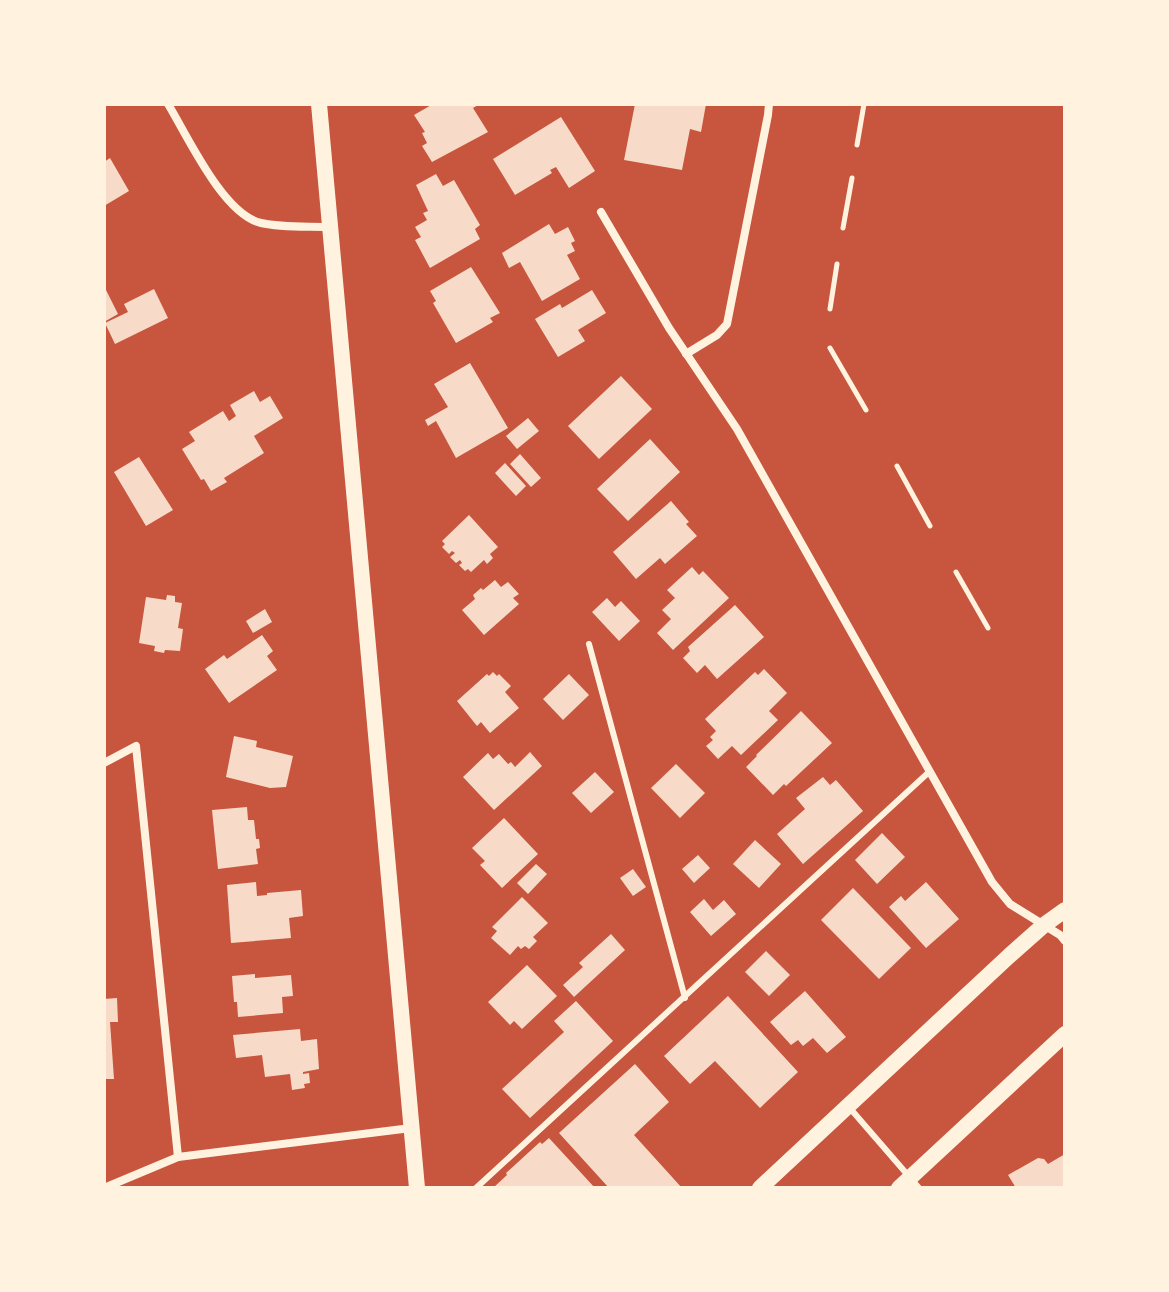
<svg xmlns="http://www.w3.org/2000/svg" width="1169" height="1292" font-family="Signika,sans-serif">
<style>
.building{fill:#f7dbc8}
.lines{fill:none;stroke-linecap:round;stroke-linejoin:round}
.path{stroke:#fff3e0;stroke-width:5}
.service{stroke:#fff3e0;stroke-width:6}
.minor{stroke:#fff3e0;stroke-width:8}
.secondary{stroke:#fff3e0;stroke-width:16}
</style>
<rect width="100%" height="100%" fill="#c8553d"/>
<g class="building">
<path d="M433,104H480L473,108L488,132L432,162L422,146L427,143L422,133L425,132L414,115Z"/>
<path d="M635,104H706L701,132L690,129L682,170L624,160Z"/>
<path d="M561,117L595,171L569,188L556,167L550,170L552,173L515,195L493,159Z"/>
<path d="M110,158L129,191L104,206V162Z"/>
<path d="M436,174L443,186L454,180L480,225L475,229L480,239L430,268L415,240L421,237L415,227L427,220L423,213L428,211L416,185Z"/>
<path d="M549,224L555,234L568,227L575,241L571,243L575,251L567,255L580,279L542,301L520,262L509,268L502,253Z"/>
<path d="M471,267L500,313L490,318L493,322L456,343L433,303L436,301L430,291Z"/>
<path d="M104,286L118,314L104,322Z"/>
<path d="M154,289L168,318L115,344L105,323L128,312L124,304Z"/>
<path d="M592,290L606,313L578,330L585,341L558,357L535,319L560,304L562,308Z"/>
<path d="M470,363L508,428L456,458L436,421L428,426L425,420L448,407L434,384Z"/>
<path d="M621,376L652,409L599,459L568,426Z"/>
<path d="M254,391L260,402L270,396L283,418L254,436L264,453L224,478L227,482L211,491L204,479L201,480L182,449L195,441L189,432L223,411L229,421L236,416L230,405Z"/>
<path d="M528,418L539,431L517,449L506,436Z"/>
<path d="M650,439L680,472L628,521L597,489Z"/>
<path d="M520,454L541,478L531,487L510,464Z"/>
<path d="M139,457L173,510L146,526L114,472Z"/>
<path d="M505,463L526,486L516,496L495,473Z"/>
<path d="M671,501L689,522L686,524L697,536L665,564L660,558L636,579L613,552Z"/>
<path d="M469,515L498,547L490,554L493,558L487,564L484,560L471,572L468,569L465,571L459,565L462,563L460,560L456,563L450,557L455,553L452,551L449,554L442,547L445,544L442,541Z"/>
<path d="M692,567L699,575L703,571L729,598L673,650L657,633L671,619L662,610L675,598L667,590Z"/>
<path d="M495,580L501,587L508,582L519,594L513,598L519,604L484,635L462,610L475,599L473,595L481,588L483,590Z"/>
<path d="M167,595L175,596V602L182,603L178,628L183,629L180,651L165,650L164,653L154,651L155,646L139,643L146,597L166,600Z"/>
<path d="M607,598L615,607L621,601L640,621L619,641L592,612Z"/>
<path d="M735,605L764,637L717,679L705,665L697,673L683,658L690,651L688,647Z"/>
<path d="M265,609L272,622L253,633L246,621Z"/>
<path d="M262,635L273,651L267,656L277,670L229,703L205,669L224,655L227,659Z"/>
<path d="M764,669L787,693L769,711L778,720L741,755L732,746L718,759L706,746L713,740L710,737L716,731L705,719L755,672L758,675Z"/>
<path d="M493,672L497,676L499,674L511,686L505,692L519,708L490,733L481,722L477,726L457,701L487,674L489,676Z"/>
<path d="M569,674L589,695L563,720L543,699Z"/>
<path d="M801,711L832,743L786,786L784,784L773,795L746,767L757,756L756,755Z"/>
<path d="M234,736L257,741L256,747L293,756L286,787L270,788L226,777Z"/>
<path d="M530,752L542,766L494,810L463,777L488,753L493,759L499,754L508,764L511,762L515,767Z"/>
<path d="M676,764L705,793L680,818L651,788Z"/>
<path d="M595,772L614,792L591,813L572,793Z"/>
<path d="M823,777L830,785L836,780L863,811L803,864L777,834L805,809L796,798Z"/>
<path d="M247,807L248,820H254L256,839H259L260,848L256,849L258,864L218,869L212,810Z"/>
<path d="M504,818L538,854L502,888L480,865L485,861L472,848Z"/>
<path d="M882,833L905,857L877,884L855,860Z"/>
<path d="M755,840L781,864L759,888L733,864Z"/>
<path d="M698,855L710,868L694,883L682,869Z"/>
<path d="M536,864L547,874L528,894L517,883Z"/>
<path d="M633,869L646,887L633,896L620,878Z"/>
<path d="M256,882L257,896L267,895V893L301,890L303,916L289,918L291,938L231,943L227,885Z"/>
<path d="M926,882L959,919L926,948L889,907L901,896L905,901Z"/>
<path d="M853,888L911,948L879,979L821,920Z"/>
<path d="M522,897L548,923L533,937L537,941L529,949L525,946L521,949L518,946L510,955L491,938L497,931L492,927Z"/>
<path d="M704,899L713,910L724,900L736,914L711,936L690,912Z"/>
<path d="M611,934L625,950L574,997L563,985L583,967L579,963Z"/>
<path d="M766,951L790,975L769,996L745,972Z"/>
<path d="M527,965L557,996L522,1029L514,1021L510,1025L488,1002Z"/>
<path d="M255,974V978L291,975L293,996L282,997L283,1013L238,1017L237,1002H234L232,976Z"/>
<path d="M805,991L846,1037L827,1053L813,1038L803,1046L798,1040L791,1045L770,1022Z"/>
<path d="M728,996L798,1072L760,1108L715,1061L690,1084L664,1056Z"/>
<path d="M117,998L118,1022H110L114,1079H104V999Z"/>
<path d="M576,1001L613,1041L530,1118L502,1089L564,1032L554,1021Z"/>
<path d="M300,1029L301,1041L317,1039L319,1069L303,1072V1074L309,1073L310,1083L304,1084L305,1088L292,1090L290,1074L265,1077L262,1055L236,1058L233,1035Z"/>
<path d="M635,1064L669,1102L634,1135L682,1188H609L559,1133Z"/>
<path d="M549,1138L595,1188H493L507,1175L506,1173L540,1142L542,1144Z"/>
<path d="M1065,1154V1188H1016L1008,1175L1038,1158L1044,1159L1048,1164Z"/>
</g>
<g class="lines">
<g class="path">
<path d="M857,145L864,104"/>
<path d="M843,228L852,178"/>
<path d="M830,309L837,264"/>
<path d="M830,348L866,410"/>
<path d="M897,466L930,526"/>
<path d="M956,572L988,628"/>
</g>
<g class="service">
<path d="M589,644L685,998"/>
<path d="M848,1106L919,1188"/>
<path d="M476,1188L929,772"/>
</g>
<g class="minor">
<path d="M168,104C188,137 223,214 261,223C283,228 308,226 329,227"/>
<path d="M601,212L669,328L737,429L992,882L1010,904L1060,935L1065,941"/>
<path d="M686,354L717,335L727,324L768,115L769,104"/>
<path d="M104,763L136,746L178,1157"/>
<path d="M104,1188L178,1157L411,1128"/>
</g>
<g class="secondary">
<path d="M319,104L417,1188"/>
<path d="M760,1188L1009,956L1044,925L1065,910"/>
<path d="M899,1188L1065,1034"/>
</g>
</g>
<rect width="1169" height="1292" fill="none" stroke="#fff3e0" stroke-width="212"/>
</svg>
